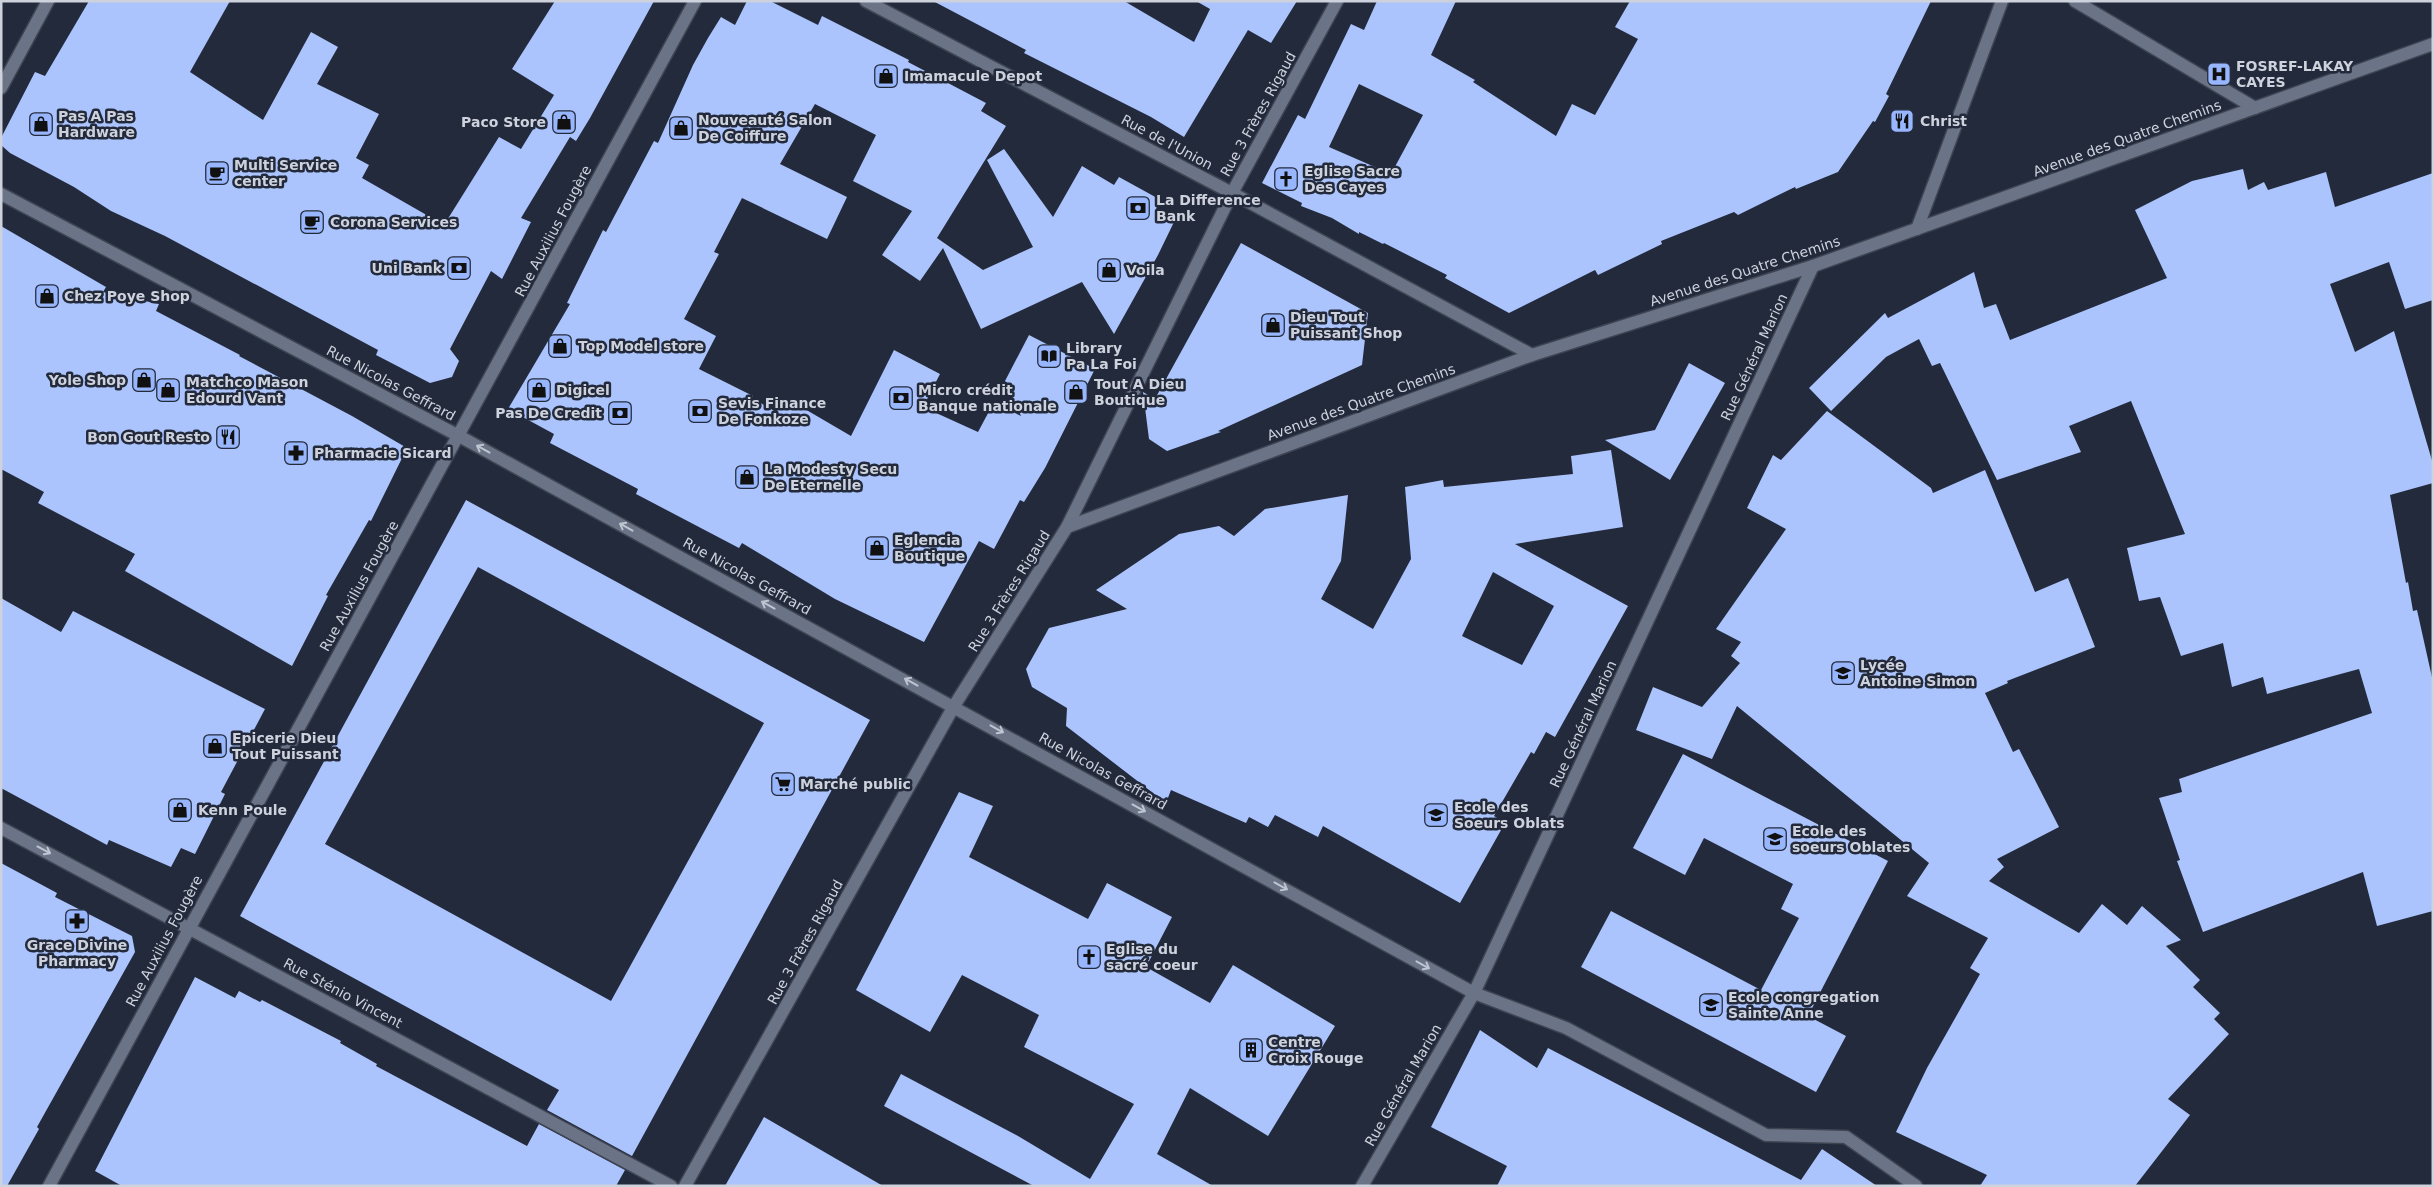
<svg xmlns="http://www.w3.org/2000/svg" width="2434" height="1187" font-family="'DejaVu Sans',sans-serif">
<style>
.building{fill:#abc4fd;fill-rule:evenodd}
.lines{fill:none;stroke-linecap:round;stroke-linejoin:round}
.street-casing{stroke:#3e4452;stroke-width:15}
.secondary-casing{stroke:#3e4452;stroke-width:15}
.street{stroke:#6b7487;stroke-width:12}
.secondary{stroke:#6b7487;stroke-width:12}
.oneway{stroke:#bec4d0}
.labels{text-anchor:middle;stroke-width:5;stroke-linejoin:round;paint-order:stroke}
.poi-label{font-size:14px;font-weight:bold;fill:#cdd2dd;stroke:#232a3b;text-anchor:start}
.street-label{font-size:14px;fill:#cdd2dd;stroke:#232a3b}
</style>
<rect width="100%" height="100%" fill="#232a3b"/>
<g class="building">
<path d="M89,1H230L190,72L263,120L311,32L338,47L317,84L379,114L356,158L369,165L362,178L444,225L499,137L521,149L554,95L512,69L555,1H654L590,118L576,141L570,137L521,218L531,222L502,279L491,271L450,349L459,361L452,377L430,383L376,355L378,350L294,305L165,236L111,211L74,187L10,153L1,145V138L35,72L45,76Z"/>
<path d="M747,1H770L818,25L822,16L909,60L908,62L986,103L981,111L1006,126L937,238L983,270L1033,247L987,160L1004,149L1053,217L1082,166L1114,185L1119,177L1159,199L1156,210L1174,222L1158,255L1114,334L1082,282L981,329L943,248L920,281L882,255L912,211L853,181L876,135L815,104L780,164L847,197L827,239L742,198L714,252L719,254L684,319L716,336L699,369L753,396L752,398L776,412L786,398L851,436L894,350L940,374L923,407L978,432L994,402L1021,416L1005,381L1029,335L1095,369L1045,468L1024,502L1020,500L994,549L979,541L924,642L835,599L742,543L739,548L636,494L638,489L550,443L554,434L508,409L570,304L567,303L603,230L606,232L654,141L658,143L693,65L708,38L721,17L735,25Z"/>
<path d="M933,1H1124L1194,42L1210,9L1196,1H1297L1271,43L1248,30L1184,137L1151,117L1024,53L1026,50Z"/>
<path d="M1377,1H1456L1431,55L1475,80L1473,82L1556,136L1572,104L1595,115L1638,39L1615,27L1630,1H1931L1886,94L1889,96L1875,122L1873,121L1838,172L1796,189L1795,187L1738,215L1734,212L1661,241L1662,244L1598,275L1595,270L1509,313L1445,278L1447,275L1384,243L1383,244L1359,232V234L1332,218L1301,206L1302,203L1262,183L1298,115L1305,119L1351,24L1364,30ZM1359,84L1423,115L1391,174L1329,147Z"/>
<path d="M2243,169L2248,190L2264,182L2268,190L2326,172L2335,207L2433,173V300L2405,309L2389,262L2330,284L2355,352L2394,331L2433,464V483L2390,495L2406,583L2408,582L2413,611L2417,610L2433,682V911L2377,926L2363,872L2203,932L2177,861L2180,860L2159,798L2182,792L2179,779L2372,713L2359,669L2267,694L2263,677L2232,687L2223,643L2181,656L2160,597L2139,601L2127,548L2185,534L2131,401L2069,426L2081,452L1997,480L1940,363L1932,366L1919,339L1886,357L1831,411L1809,388L1885,313L1888,318L1974,272L1984,308L1996,304L2010,340L2167,278L2135,210L2192,181Z"/>
<path d="M1,226L106,287L103,292L159,304L156,311L240,355L239,356L352,416L407,448L371,521L369,520L326,595L328,596L292,666L125,571L135,554L38,503L44,492L1,469Z"/>
<path d="M1241,243L1368,313L1362,365L1218,431L1221,432L1167,451L1149,439L1143,392L1155,399Z"/>
<path d="M1689,363L1725,383L1670,480L1605,440L1655,430Z"/>
<path d="M1827,411L1931,488L1933,493L1985,470L2035,592L2068,578L2095,647L2007,681L2008,683L1985,693L2013,752L2019,749L2059,827L1997,859L2004,867L1989,881L2079,933L2102,904L2127,925L2142,906L2181,940L2166,946L2200,980L2193,987L2220,1013L2214,1019L2229,1034L2168,1099L2190,1115L2135,1186H1980L1987,1175L1896,1132L1927,1068L1980,974L1970,968L1988,938L1907,896L1929,863L1737,706L1712,759L1636,730L1653,687L1702,707L1740,663L1731,656L1741,642L1716,629L1786,529L1747,508L1773,455L1781,460Z"/>
<path d="M1611,450L1623,527L1515,544L1628,606L1555,737L1546,732L1534,754L1531,752L1494,816L1505,823L1460,903L1323,826L1318,837L1275,815L1268,827L1249,817L1246,823L1171,790L1166,803L1066,726L1067,708L1032,687L1026,669L1049,628L1127,609L1096,590L1179,534L1219,526L1234,536L1265,509L1348,495L1341,561L1321,599L1373,629L1411,559L1405,487L1443,480L1444,487L1573,474L1571,456ZM1493,572L1554,606L1522,665L1462,636Z"/>
<path d="M466,500L870,720L632,1156L547,1110L559,1090L240,916ZM478,567L764,723L611,1001L325,844Z"/>
<path d="M1,598L61,632L73,611L265,709L221,792L225,794L195,854L181,848L171,867L109,840L107,845L1,788Z"/>
<path d="M1683,754L1888,861L1808,1016L1846,1036L1816,1092L1581,967L1611,911L1761,990L1799,918L1781,909L1793,884L1704,838L1685,875L1633,848Z"/>
<path d="M959,792L993,806L969,857L1088,919L1107,883L1172,917L1146,967L1210,1003L1233,965L1335,1026L1268,1136L1190,1088L1157,1154L1213,1186H1034L884,1106L901,1074L1018,1136L1090,1179L1134,1104L1024,1047L1039,1015L962,975L930,1032L856,990Z"/>
<path d="M1,863L57,893L55,897L132,936L135,952L37,1127L39,1129L7,1186H1Z"/>
<path d="M195,977L235,998L239,991L260,1002L262,1000L341,1041L340,1043L377,1064L376,1066L527,1146L539,1124L625,1170L616,1186H122L95,1171Z"/>
<path d="M1480,1030L1537,1068L1548,1048L1801,1180L1822,1149L1877,1186H1497L1507,1166L1431,1127Z"/>
<path d="M764,1117L883,1186H725Z"/>
</g>
<g class="lines">
<g class="street-casing">
<g id="street">
<path d="M866,1L1232,193L1532,355"/>
<path d="M2075,1L2255,108"/>
<path d="M1,88L48,1"/>
<path d="M1,194L459,436L1474,993L1566,1028L1766,1135L1846,1137L1916,1186"/>
<path d="M1067,527L1232,193L1337,1"/>
<path d="M1,828L671,1186"/>
<path d="M49,1186C262,790 481,397 695,1"/>
<path d="M1362,1186L1474,993L1813,266"/>
</g>
</g>
<g class="secondary-casing">
<g id="secondary">
<path d="M1917,229L2002,1"/>
<path d="M685,1186L954,706L1067,527L1532,355L1813,266L2433,44"/>
</g>
</g>
<use href="#street" class="street"/>
<use href="#secondary" class="secondary"/>
</g>
<defs><path id="oneway-shaft" d="M-6 0H5M1.5-3L5.5 0L1.5 3" fill="none" stroke-width="1.6" stroke-linecap="round" stroke-linejoin="round" transform="scale(1.25)"/></defs>
<g class="oneway">
<use href="#oneway-shaft" transform="translate(483 449) rotate(-151)"/>
<use href="#oneway-shaft" transform="translate(626 527) rotate(-151)"/>
<use href="#oneway-shaft" transform="translate(768 605) rotate(-151)"/>
<use href="#oneway-shaft" transform="translate(911 682) rotate(-151)"/>
<use href="#oneway-shaft" transform="translate(997 729) rotate(29)"/>
<use href="#oneway-shaft" transform="translate(1139 808) rotate(29)"/>
<use href="#oneway-shaft" transform="translate(44 850) rotate(28)"/>
<use href="#oneway-shaft" transform="translate(1281 886) rotate(29)"/>
<use href="#oneway-shaft" transform="translate(1423 965) rotate(29)"/>
</g>
<defs>
<g id="hospital-square" transform="scale(1.25)"><rect x="-9" y="-9" width="18" height="18" rx="4" fill="#97b6fd" stroke="#232a3b"/><path d="M-5-5h3v3.5h4V-5h3V5h-3V1.5h-4V5h-3Z" fill="#111"/></g>
<g id="shop-square" transform="scale(1.25)"><rect x="-9" y="-9" width="18" height="18" rx="4" fill="#97b6fd" stroke="#232a3b"/><path d="M-5-2.5h2.3a2.7 3.5 0 0 1 5.4 0H5L5.5 6h-11ZM-1.5-2.5h3a1.5 2.3 0 0 0-3 0Z" fill="#111"/></g>
<g id="restaurant-square" transform="scale(1.25)"><rect x="-9" y="-9" width="18" height="18" rx="4" fill="#97b6fd" stroke="#232a3b"/><path d="M-5-6h1v4h1v-4h1v4h1v-4h1v5L-1.5 .5V6h-2V.5L-5-1ZM5-6V6H3V1.5H1.5Q1.5-4 5-6Z" fill="#111"/></g>
<g id="cafe-square" transform="scale(1.25)"><rect x="-9" y="-9" width="18" height="18" rx="4" fill="#97b6fd" stroke="#232a3b"/><path d="M-5.5-4.5H6V0H3Q3 3.5 0 3.5H-2.5Q-5.5 3.5-5.5 0ZM3-3.2v2h1.7v-2ZM-6 4.5H4V6H-6Z" fill="#111"/></g>
<g id="church-square" transform="scale(1.25)"><rect x="-9" y="-9" width="18" height="18" rx="4" fill="#97b6fd" stroke="#232a3b"/><path d="M-1.2-6h2.4v3.5h3.3v2.4h-3.3V6h-2.4V-.1h-3.3v-2.4h3.3Z" fill="#111"/></g>
<g id="bank-square" transform="scale(1.25)"><rect x="-9" y="-9" width="18" height="18" rx="4" fill="#97b6fd" stroke="#232a3b"/><path d="M-6-4H6V4H-6ZM0-2.3a2.3 2.3 0 1 0 0 4.6a2.3 2.3 0 1 0 0-4.6Z" fill="#111"/></g>
<g id="library-square" transform="scale(1.25)"><rect x="-9" y="-9" width="18" height="18" rx="4" fill="#97b6fd" stroke="#232a3b"/><path d="M-6-4Q-3-5.5-.7-3.5V5Q-3 3-6 4ZM6-4Q3-5.5 .7-3.5V5Q3 3 6 4Z" fill="#111"/></g>
<g id="pharmacy-square" transform="scale(1.25)"><rect x="-9" y="-9" width="18" height="18" rx="4" fill="#97b6fd" stroke="#232a3b"/><path d="M-2-6h4v4h4v4h-4v4h-4v-4h-4v-4h4Z" fill="#111"/></g>
<g id="school-square" transform="scale(1.25)"><rect x="-9" y="-9" width="18" height="18" rx="4" fill="#97b6fd" stroke="#232a3b"/><path d="M0-5L7-2L0 1L-7-2ZM-4 1L0 2.5L4 1V4Q0 6-4 4Z" fill="#111"/></g>
<g id="supermarket-square" transform="scale(1.25)"><rect x="-9" y="-9" width="18" height="18" rx="4" fill="#97b6fd" stroke="#232a3b"/><path d="M-6-5.5h2.5l.6 2H6L4.5 2H-2.5L-4.4-4H-6ZM-1.5 3.2a1.3 1.3 0 1 0 .1 0ZM3 3.2a1.3 1.3 0 1 0 .1 0Z" fill="#111"/></g>
<g id="building-square" transform="scale(1.25)"><rect x="-9" y="-9" width="18" height="18" rx="4" fill="#97b6fd" stroke="#232a3b"/><path d="M-4-6H4V6H1V3H-1V6H-4ZM-2.5-4.3h1.7v1.8h-1.7ZM.8-4.3h1.7v1.8H.8ZM-2.5-1h1.7V.8h-1.7ZM.8-1h1.7V.8H.8Z" fill="#111"/></g>
</defs>
<g fill-rule="evenodd">
<use href="#hospital-square" x="2219" y="74"/>
<use href="#shop-square" x="886" y="76"/>
<use href="#restaurant-square" x="1902" y="121"/>
<use href="#shop-square" x="564" y="122"/>
<use href="#shop-square" x="41" y="124"/>
<use href="#shop-square" x="681" y="128"/>
<use href="#cafe-square" x="217" y="173"/>
<use href="#church-square" x="1286" y="179"/>
<use href="#bank-square" x="1138" y="208"/>
<use href="#cafe-square" x="312" y="222"/>
<use href="#bank-square" x="459" y="268"/>
<use href="#shop-square" x="1109" y="270"/>
<use href="#shop-square" x="47" y="296"/>
<use href="#shop-square" x="1273" y="325"/>
<use href="#shop-square" x="560" y="346"/>
<use href="#library-square" x="1049" y="356"/>
<use href="#shop-square" x="144" y="380"/>
<use href="#shop-square" x="168" y="390"/>
<use href="#shop-square" x="539" y="390"/>
<use href="#shop-square" x="1076" y="392"/>
<use href="#bank-square" x="901" y="398"/>
<use href="#bank-square" x="700" y="411"/>
<use href="#bank-square" x="620" y="413"/>
<use href="#restaurant-square" x="228" y="437"/>
<use href="#pharmacy-square" x="296" y="453"/>
<use href="#shop-square" x="747" y="477"/>
<use href="#shop-square" x="877" y="548"/>
<use href="#school-square" x="1843" y="673"/>
<use href="#shop-square" x="215" y="746"/>
<use href="#supermarket-square" x="783" y="784"/>
<use href="#shop-square" x="180" y="810"/>
<use href="#school-square" x="1436" y="815"/>
<use href="#school-square" x="1775" y="839"/>
<use href="#pharmacy-square" x="77" y="921"/>
<use href="#church-square" x="1089" y="957"/>
<use href="#school-square" x="1711" y="1005"/>
<use href="#building-square" x="1251" y="1050"/>
</g>
<g class="labels">
<g class="poi-label">
<text x="2236" y="71">FOSREF-LAKAY<tspan x="2236" dy="16">CAYES</tspan></text>
<text x="904" y="81">Imamacule Depot</text>
<text x="58" y="121">Pas A Pas<tspan x="58" dy="16">Hardware</tspan></text>
<text x="698" y="125">Nouveauté Salon<tspan x="698" dy="16">De Coiffure</tspan></text>
<text x="1920" y="126">Christ</text>
<text x="546" y="127" text-anchor="end">Paco Store</text>
<text x="234" y="170">Multi Service<tspan x="234" dy="16">center</tspan></text>
<text x="1304" y="176">Eglise Sacre<tspan x="1304" dy="16">Des Cayes</tspan></text>
<text x="1156" y="205">La Difference<tspan x="1156" dy="16">Bank</tspan></text>
<text x="330" y="227">Corona Services</text>
<text x="442" y="273" text-anchor="end">Uni Bank</text>
<text x="1126" y="275">Voila</text>
<text x="64" y="301">Chez Poye Shop</text>
<text x="1290" y="322">Dieu Tout<tspan x="1290" dy="16">Puissant Shop</tspan></text>
<text x="578" y="351">Top Model store</text>
<text x="1066" y="353">Library<tspan x="1066" dy="16">Pa La Foi</tspan></text>
<text x="126" y="385" text-anchor="end">Yole Shop</text>
<text x="186" y="387">Matchco Mason<tspan x="186" dy="16">Edourd Vant</tspan></text>
<text x="1094" y="389">Tout A Dieu<tspan x="1094" dy="16">Boutique</tspan></text>
<text x="556" y="395">Digicel</text>
<text x="918" y="395">Micro crédit<tspan x="918" dy="16">Banque nationale</tspan></text>
<text x="718" y="408">Sevis Finance<tspan x="718" dy="16">De Fonkoze</tspan></text>
<text x="602" y="418" text-anchor="end">Pas De Credit</text>
<text x="210" y="442" text-anchor="end">Bon Gout Resto</text>
<text x="314" y="458">Pharmacie Sicard</text>
<text x="764" y="474">La Modesty Secu<tspan x="764" dy="16">De Eternelle</tspan></text>
<text x="894" y="545">Eglencia<tspan x="894" dy="16">Boutique</tspan></text>
<text x="1860" y="670">Lycée<tspan x="1860" dy="16">Antoine Simon</tspan></text>
<text x="232" y="743">Epicerie Dieu<tspan x="232" dy="16">Tout Puissant</tspan></text>
<text x="800" y="789">Marché public</text>
<text x="1454" y="812">Ecole des<tspan x="1454" dy="16">Soeurs Oblats</tspan></text>
<text x="198" y="815">Kenn Poule</text>
<text x="1792" y="836">Ecole des<tspan x="1792" dy="16">soeurs Oblates</tspan></text>
<text x="77" y="950" text-anchor="middle">Grace Divine<tspan x="77" dy="16">Pharmacy</tspan></text>
<text x="1106" y="954">Eglise du<tspan x="1106" dy="16">sacré coeur</tspan></text>
<text x="1728" y="1002">Ecole congregation<tspan x="1728" dy="16">Sainte Anne</tspan></text>
<text x="1268" y="1047">Centre<tspan x="1268" dy="16">Croix Rouge</tspan></text>
</g>
<g class="street-label">
<text transform="translate(1258 114) rotate(-61)" y="5">Rue 3 Frères Rigaud</text>
<text transform="translate(2127 138) rotate(-20)" y="5">Avenue des Quatre Chemins</text>
<text transform="translate(1167 142) rotate(28)" y="5">Rue de l'Union</text>
<text transform="translate(553 231) rotate(-62)" y="5">Rue Auxilius Fougère</text>
<text transform="translate(1745 271) rotate(-18)" y="5">Avenue des Quatre Chemins</text>
<text transform="translate(1754 357) rotate(-65)" y="5">Rue Général Marion</text>
<text transform="translate(391 383) rotate(28)" y="5">Rue Nicolas Geffrard</text>
<text transform="translate(1361 402) rotate(-20)" y="5">Avenue des Quatre Chemins</text>
<text transform="translate(747 576) rotate(29)" y="5">Rue Nicolas Geffrard</text>
<text transform="translate(359 586) rotate(-61)" y="5">Rue Auxilius Fougère</text>
<text transform="translate(1009 591) rotate(-58)" y="5">Rue 3 Frères Rigaud</text>
<text transform="translate(1583 724) rotate(-65)" y="5">Rue Général Marion</text>
<text transform="translate(1103 771) rotate(29)" y="5">Rue Nicolas Geffrard</text>
<text transform="translate(164 941) rotate(-62)" y="5">Rue Auxilius Fougère</text>
<text transform="translate(805 942) rotate(-61)" y="5">Rue 3 Frères Rigaud</text>
<text transform="translate(343 993) rotate(28)" y="5">Rue Sténio Vincent</text>
<text transform="translate(1403 1085) rotate(-60)" y="5">Rue Général Marion</text>
</g>
</g>
<rect width="2434" height="1187" fill="none" stroke="#cdd2dd" stroke-width="5"/>
</svg>
